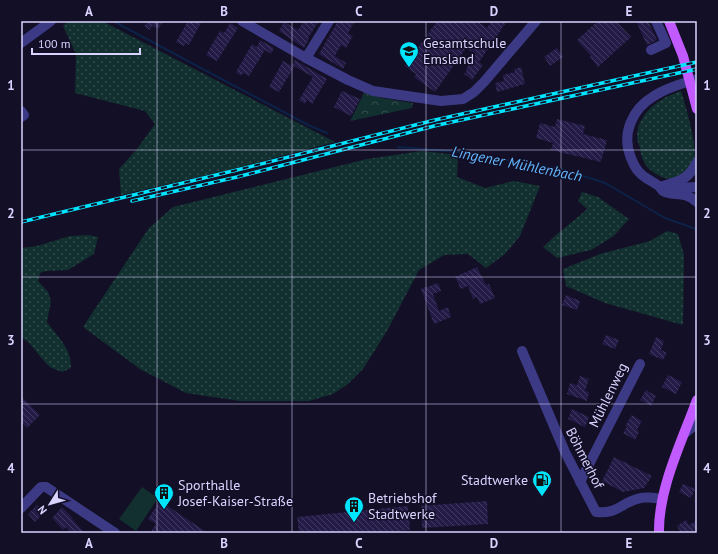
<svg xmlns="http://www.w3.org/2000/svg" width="718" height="554" font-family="'PT Sans',sans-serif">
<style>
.grass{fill:url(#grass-dots)}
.forest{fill:url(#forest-crowns)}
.garden{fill:#12302f}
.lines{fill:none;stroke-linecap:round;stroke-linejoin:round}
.stream{stroke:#0c2248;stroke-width:2}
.building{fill:url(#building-back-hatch)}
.minor{stroke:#3d3a85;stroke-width:10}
.major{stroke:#c25bff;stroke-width:10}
.rail-casing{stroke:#00e5ff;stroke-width:3.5}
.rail{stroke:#130f26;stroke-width:2;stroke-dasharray:6;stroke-linecap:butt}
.grid{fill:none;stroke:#d9d4ff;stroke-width:1;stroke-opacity:0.55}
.labels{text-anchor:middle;stroke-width:3;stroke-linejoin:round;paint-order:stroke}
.poi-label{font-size:14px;fill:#d9d4ff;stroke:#130f26;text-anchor:start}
.street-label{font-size:14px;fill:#d9d4ff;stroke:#130f26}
.water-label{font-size:15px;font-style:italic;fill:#62b6ff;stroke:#130f26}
.neatline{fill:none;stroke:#d9d4ff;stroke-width:1.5}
.grid-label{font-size:13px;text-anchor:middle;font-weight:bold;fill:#d9d4ff}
</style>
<defs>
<pattern id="grass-dots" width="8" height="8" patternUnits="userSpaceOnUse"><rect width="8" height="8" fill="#12302f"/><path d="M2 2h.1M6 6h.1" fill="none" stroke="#344d4e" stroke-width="1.8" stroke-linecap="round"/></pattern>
<pattern id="forest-crowns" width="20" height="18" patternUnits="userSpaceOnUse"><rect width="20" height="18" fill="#12302f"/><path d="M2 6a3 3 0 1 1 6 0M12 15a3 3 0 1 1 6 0" fill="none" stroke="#344d4e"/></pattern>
<pattern id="building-back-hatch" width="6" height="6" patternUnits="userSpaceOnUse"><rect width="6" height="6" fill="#241b47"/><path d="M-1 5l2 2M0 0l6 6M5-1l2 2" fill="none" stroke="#433b63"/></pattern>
</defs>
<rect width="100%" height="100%" fill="#130f26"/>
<g class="grass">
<path d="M68,21H102L335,142L237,168L121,195L119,169L137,149L155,124L145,111L75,93L76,54L63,26Z"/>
<path d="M681,91C686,107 698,147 694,163C692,170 682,176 676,179C667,181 654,174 648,168C643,162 641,156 640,148C639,145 637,140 637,137C637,113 661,97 681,91Z"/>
<path d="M422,151L458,155L457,177L485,188L514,181L540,186L520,236L505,254L486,268L468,254L444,255L419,270L387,331L363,369L348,384L333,394L309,401H240L186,393L140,369L83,327L149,228L173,207L367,159Z"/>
<path d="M582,192L598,197L629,219L614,236L591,250L557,258L543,247C557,233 573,222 587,209L578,201Z"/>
<path d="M667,231L678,234L684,255L683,325L605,303L566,286L563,269L600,254L650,241Z"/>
<path d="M89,235L98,237L94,254L68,270L46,271L40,273L38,281L48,292L51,301L47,322C58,338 71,347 71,368L62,372C58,370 54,369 50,367C39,358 33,343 21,337V248L37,246L70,236Z"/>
</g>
<path class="forest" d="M364,93L382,98L413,103L412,108L350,121Z"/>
<path class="garden" d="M142,487L158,498L136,531L119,519Z"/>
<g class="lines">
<g class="stream">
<path d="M113,21L308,125L327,133"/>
<path d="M398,147L459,152L561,169L605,183L665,218L696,229"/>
</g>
</g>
<g class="building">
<path d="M144,21H158L162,23L158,29L152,26L150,30L144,26L147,23Z"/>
<path d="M188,21H202L189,45L186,43L184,46L176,42Z"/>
<path d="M304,21H319L308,38L309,39L304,48L279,31L284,22L298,30Z"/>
<path d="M338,21H355L348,33L353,36L346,48L341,45L335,56L346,63L343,69L319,54Z"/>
<path d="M437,21H477L487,28L492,21H507L479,62L483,65L472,80L464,74L467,70L466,69L476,54L466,48L435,92L414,77L416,74L405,66Z"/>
<path d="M598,21H616L631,37L598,67L590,57L591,56L577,40Z"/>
<path d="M636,21H648L657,40L647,45Z"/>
<path d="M230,23L238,28L217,61L206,55L220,31L224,33Z"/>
<path d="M260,40L274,48L271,54L265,50L249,76L243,73L241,76L236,72L252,44L257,47Z"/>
<path d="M557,48L563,57L550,66L544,57Z"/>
<path d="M295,60L327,79L312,104L307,100L305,104L299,100L313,77L292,65Z"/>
<path d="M283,61L294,67L279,92L269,87Z"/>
<path d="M521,67L525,84L497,92L495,83L504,81L503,75L515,72L514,69Z"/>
<path d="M342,91L360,99L351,116L334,107Z"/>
<path d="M557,119L585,126L583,134L607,140L601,162L551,150L553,143L536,138L540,123L555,127Z"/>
<path d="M477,267L486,285L489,284L495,298L480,304L477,297L473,299L468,286L461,289L455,277Z"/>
<path d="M438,283L441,291L433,294L439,311L448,307L451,317L434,324L421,289Z"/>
<path d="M566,295L580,301L577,310L562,305Z"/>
<path d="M606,335L619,340L615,349L602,344Z"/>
<path d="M656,337L664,341L661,350L667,353L663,360L649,354Z"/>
<path d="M668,375L682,382L676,394L662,387Z"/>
<path d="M580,376L589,379L585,391L589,392L587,401L567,394L570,383L577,385Z"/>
<path d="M646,390L656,396L651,406L640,400Z"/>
<path d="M21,396L40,415L27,428L21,422Z"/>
<path d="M572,409L589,417L585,427L568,419Z"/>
<path d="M632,415L642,421L637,430L639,432L635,440L623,433L627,427L625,426Z"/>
<path d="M614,457L652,476L644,488L623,492L602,481Z"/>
<path d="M683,484L695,489L691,498L679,492Z"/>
<path d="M160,501L208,533H150L156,524L148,519Z"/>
<path d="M487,501L488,524L422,528L421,506Z"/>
<path d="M37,505L44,513L35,522L28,514Z"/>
<path d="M408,506L410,530L382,533H299L297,517Z"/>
<path d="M62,507L73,518L72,519L85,533H71L66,527L63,530L52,518Z"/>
<path d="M686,520L689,525L697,520V529L690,533H681L677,526Z"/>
</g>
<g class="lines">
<g class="minor">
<path d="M242,21L306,58L348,80L373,91L441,101L463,99L474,92L484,82L536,21"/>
<path d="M21,43L51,21"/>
<path d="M651,50L666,43L656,21"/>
<path d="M306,58L329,21"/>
<path d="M697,79C683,83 666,88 654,96C632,109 621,134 631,158C633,163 635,168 639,172C644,178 652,181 659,186C660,187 661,189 663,191C673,197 684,190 697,202"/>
<path d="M21,111L24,115L21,117"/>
<path d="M660,187C678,181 688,181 697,162"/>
<path d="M674,188L697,187"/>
<path d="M522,351L565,452L596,512C617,514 620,504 637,499C645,496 655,498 662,499"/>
<path d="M685,433L695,425L697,420"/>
<path d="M580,482L640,364"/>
<path d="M21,508L41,487H46L115,533"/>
</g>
<g class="major">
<path d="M669,21L683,56L697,109"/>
<path d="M659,533C658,489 682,441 697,400"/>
</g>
<g class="rail-casing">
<g id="rail">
<path d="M132,201L237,177L438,125L697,69"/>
<path d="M21,222L237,170L435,120L697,62"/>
</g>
</g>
<use href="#rail" class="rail"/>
</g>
<path class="grid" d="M157,21V533M292,21V533M426,21V533M561,21V533M21,150H697M21,277H697M21,404H697"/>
<defs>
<g id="school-pin" transform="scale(1)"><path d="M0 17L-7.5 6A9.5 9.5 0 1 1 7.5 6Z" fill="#00e5ff" stroke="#130f26"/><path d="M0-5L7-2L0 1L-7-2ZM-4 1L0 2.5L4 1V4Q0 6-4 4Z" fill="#111"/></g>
<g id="fuel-pin" transform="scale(1)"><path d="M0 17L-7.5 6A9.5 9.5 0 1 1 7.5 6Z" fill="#00e5ff" stroke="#130f26"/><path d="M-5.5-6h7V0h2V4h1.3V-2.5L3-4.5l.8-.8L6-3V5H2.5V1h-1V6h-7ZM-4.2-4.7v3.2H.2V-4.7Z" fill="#111"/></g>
<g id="building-pin" transform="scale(1)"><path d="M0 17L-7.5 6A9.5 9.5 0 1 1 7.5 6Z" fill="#00e5ff" stroke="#130f26"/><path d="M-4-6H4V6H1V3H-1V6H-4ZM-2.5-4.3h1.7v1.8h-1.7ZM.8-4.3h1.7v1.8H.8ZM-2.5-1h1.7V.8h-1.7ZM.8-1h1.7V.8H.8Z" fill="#111"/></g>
</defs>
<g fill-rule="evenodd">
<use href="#school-pin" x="409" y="51"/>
<use href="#fuel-pin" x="542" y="480"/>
<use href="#building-pin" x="164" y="493"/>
<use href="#building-pin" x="354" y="506"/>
</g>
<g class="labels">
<g class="poi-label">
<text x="423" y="48">Gesamtschule<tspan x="423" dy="16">Emsland</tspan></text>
<text x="528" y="485" text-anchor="end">Stadtwerke</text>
<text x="178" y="490">Sporthalle<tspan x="178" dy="16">Josef-Kaiser-Straße</tspan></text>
<text x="368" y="503">Betriebshof<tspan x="368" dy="16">Stadtwerke</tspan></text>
</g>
<g class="street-label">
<text transform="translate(608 395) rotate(-64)" y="5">Mühlenweg</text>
<text transform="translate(585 458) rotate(63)" y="5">Böhmerhof</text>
</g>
<g class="water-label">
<text transform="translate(517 164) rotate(11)" y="5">Lingener Mühlenbach</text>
</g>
</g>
<rect width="718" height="554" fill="none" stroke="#130f26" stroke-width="44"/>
<g transform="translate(50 504) rotate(233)" stroke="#130f26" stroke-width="3" paint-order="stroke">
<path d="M0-3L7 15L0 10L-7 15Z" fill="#d9d4ff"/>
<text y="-6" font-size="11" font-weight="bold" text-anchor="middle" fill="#d9d4ff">N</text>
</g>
<path d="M32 48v6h108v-6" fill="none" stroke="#d9d4ff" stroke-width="2"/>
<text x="38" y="48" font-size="12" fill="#d9d4ff" stroke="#130f26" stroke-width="3" paint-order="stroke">100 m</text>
<rect x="22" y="22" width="674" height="510" class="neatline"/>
<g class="grid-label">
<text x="89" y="16">A</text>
<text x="224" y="16">B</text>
<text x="359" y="16">C</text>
<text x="494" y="16">D</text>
<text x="629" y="16">E</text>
<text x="11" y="90">1</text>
<text x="707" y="90">1</text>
<text x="11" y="218">2</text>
<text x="707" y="218">2</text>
<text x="11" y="345">3</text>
<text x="707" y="345">3</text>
<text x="11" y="473">4</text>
<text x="707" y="473">4</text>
<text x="89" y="548">A</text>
<text x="224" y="548">B</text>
<text x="359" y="548">C</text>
<text x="494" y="548">D</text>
<text x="629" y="548">E</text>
</g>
</svg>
